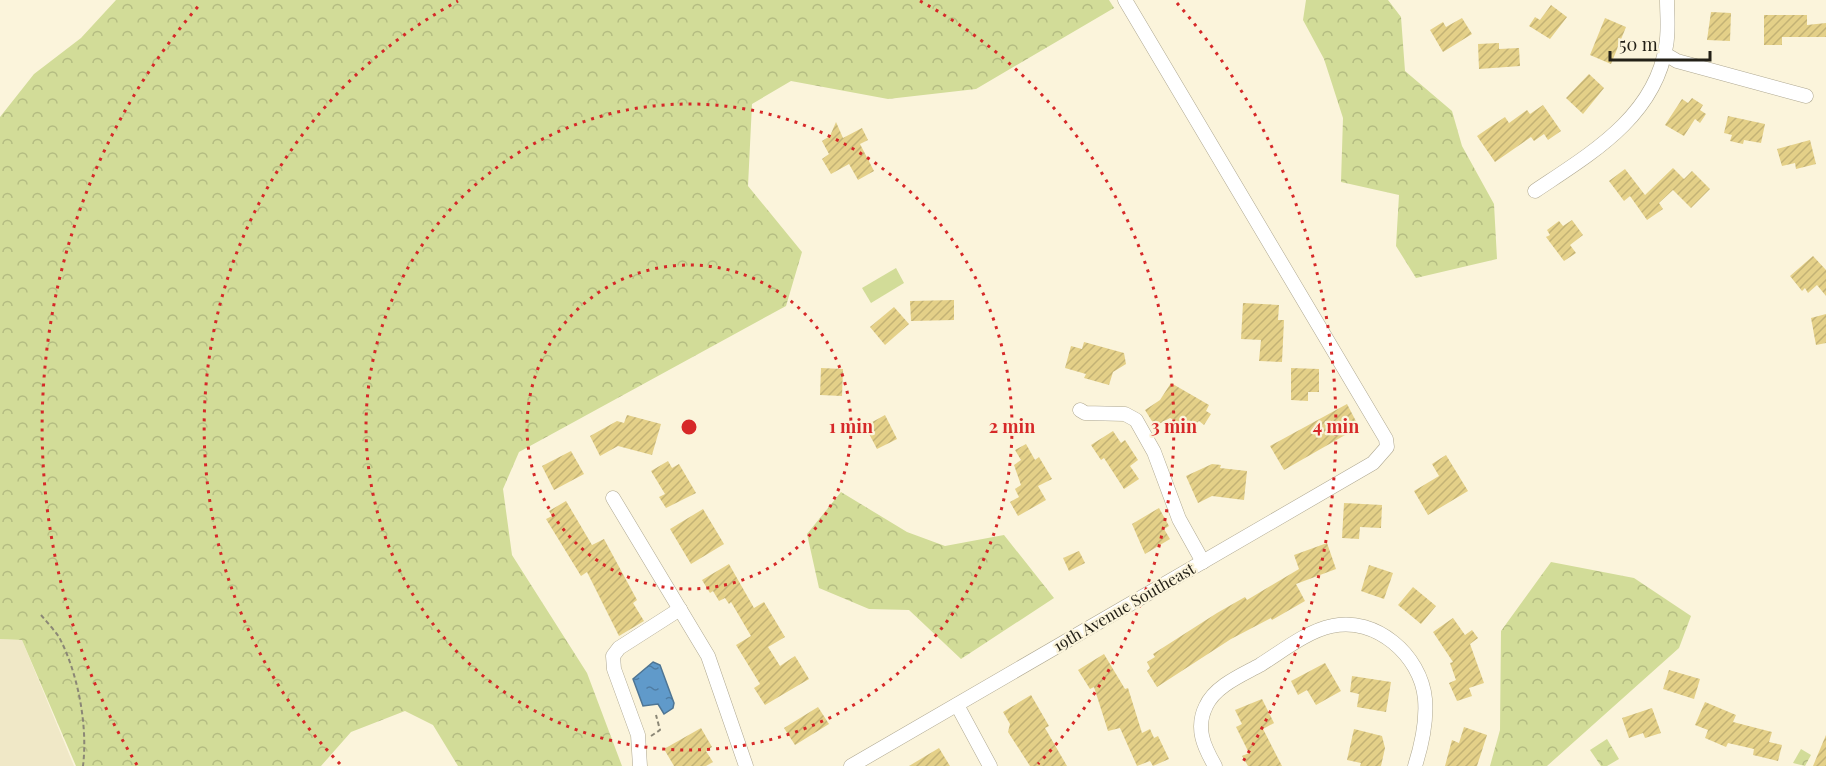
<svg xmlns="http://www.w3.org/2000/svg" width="1826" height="766" font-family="'Playfair Display',serif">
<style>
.built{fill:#f0e8c7}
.forest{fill:url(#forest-crowns)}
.garden{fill:#d2dc98}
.water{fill:url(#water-ripples);stroke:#4e7594;stroke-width:1.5}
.building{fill:url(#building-hatch)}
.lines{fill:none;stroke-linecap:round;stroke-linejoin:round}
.minor-casing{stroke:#aea790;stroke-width:15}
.path{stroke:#8b8776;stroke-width:2;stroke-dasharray:4.5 3;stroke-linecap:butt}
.minor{stroke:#fff;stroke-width:14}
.ring{fill:none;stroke:#d62828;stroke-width:3;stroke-dasharray:3 6}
.labels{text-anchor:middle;stroke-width:4.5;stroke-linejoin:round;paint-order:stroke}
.street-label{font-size:16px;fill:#232017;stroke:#fbf4db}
.centre{fill:#d62828;stroke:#fbf4db;stroke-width:3}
.ring-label{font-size:18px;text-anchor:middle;font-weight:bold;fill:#d62828;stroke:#fbf4db;stroke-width:4.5;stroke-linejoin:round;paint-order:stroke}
</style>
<defs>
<pattern id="forest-crowns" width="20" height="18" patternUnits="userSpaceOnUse" patternTransform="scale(1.5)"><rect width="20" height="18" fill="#d2dc98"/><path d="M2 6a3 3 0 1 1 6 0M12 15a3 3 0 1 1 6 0" fill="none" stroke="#b4bc82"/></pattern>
<pattern id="water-ripples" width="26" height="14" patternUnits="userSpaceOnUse" patternTransform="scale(1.5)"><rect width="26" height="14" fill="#609aca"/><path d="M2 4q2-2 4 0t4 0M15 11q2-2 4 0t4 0" fill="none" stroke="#4f7da3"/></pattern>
<pattern id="building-hatch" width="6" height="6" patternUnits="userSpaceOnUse" patternTransform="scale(1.5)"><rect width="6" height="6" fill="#e4d088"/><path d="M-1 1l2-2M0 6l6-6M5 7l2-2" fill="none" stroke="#c3b275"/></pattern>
</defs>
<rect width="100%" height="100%" fill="#fbf4db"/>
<path class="built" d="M0,639L22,640L74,766H0Z"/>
<g class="forest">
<path d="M116,0H1109L1114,8L976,89L888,99L791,81L752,104L748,186L802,252L786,306L519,452L503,489L512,555L587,673L622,766H458L433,725L405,711L351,732L321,766H76L22,640L0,639V117L34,74L81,38Z"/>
<path d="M1306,0H1388L1401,17L1405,71L1452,111L1462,146L1494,204L1497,259L1416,278L1396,246L1399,195L1341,182L1343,118L1324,59L1303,20Z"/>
<path d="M841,492L907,532L945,546L1004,535L1054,598L961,659L909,610L869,609L819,588L807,534Z"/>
<path d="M1551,562L1634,578L1691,616L1679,648L1547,766H1490L1500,730L1501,631Z"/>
<path d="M1607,739L1619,759L1607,766H1601L1590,750Z"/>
<path d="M1801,749L1811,755L1805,766L1793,763Z"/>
</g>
<path class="garden" d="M896,268L904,283L871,303L862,288Z"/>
<path class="water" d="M653,662L660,665L674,703L673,708L664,714L658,704L643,706L633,679Z"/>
<g class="building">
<path d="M1551,5L1567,17L1550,39L1529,26L1535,17L1540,20Z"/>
<path d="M1711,12L1731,13L1730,41L1707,40Z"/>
<path d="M1764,15H1807V25L1826,23V37H1782V45H1764Z"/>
<path d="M1462,18L1472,34L1443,52L1430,30L1443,22L1446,27Z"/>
<path d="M1605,18L1626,27L1611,64L1590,55Z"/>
<path d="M1499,43V49L1519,48L1520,66L1479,69L1478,44Z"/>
<path d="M1589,74L1604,88L1583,114L1566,98Z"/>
<path d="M1692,98L1703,105L1700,110L1706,114L1700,123L1695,119L1684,136L1665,125L1682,99L1688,103Z"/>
<path d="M1543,105L1561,131L1548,140L1544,134L1534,141L1531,137L1495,162L1477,136L1505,117L1509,123L1527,110L1530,114Z"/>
<path d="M1728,116L1765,124L1761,143L1744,140L1743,144L1730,141L1732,135L1724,133Z"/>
<path d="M836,122L843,138L862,128L868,140L860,144L874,171L858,180L849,164L831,174L822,159L829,154L822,141L830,136Z"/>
<path d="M1810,140L1816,164L1796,169L1795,163L1782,166L1777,149Z"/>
<path d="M1673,168L1684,179L1692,171L1710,189L1691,208L1673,190L1659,203L1663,209L1647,220L1630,196L1624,201L1609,181L1625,169L1645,195Z"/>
<path d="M1572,220L1583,235L1570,245L1576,253L1564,261L1546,237L1550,235L1547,230L1559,221L1563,226Z"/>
<path d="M1813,256L1826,270V296L1817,285L1808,293L1805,288L1802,291L1790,276Z"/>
<path d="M954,300V320L911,321L910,301Z"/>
<path d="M1243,303L1279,305L1278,320H1284L1282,362L1259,361L1261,340L1241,339Z"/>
<path d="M894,307L909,324L885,345L870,327Z"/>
<path d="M1826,314V343L1816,345L1811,318Z"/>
<path d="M1084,342L1124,353L1126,364L1113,372L1109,385L1084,378L1086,374L1065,368L1071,346L1082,349Z"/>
<path d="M821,368L843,369L842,396L820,395Z"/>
<path d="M1291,368L1319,369V392H1308V401L1291,400Z"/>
<path d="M1171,383L1209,405L1206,411L1211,414L1204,425L1199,421L1191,428L1170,418L1155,426L1145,410L1160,400Z"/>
<path d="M1347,404L1359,427L1284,470L1270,446Z"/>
<path d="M627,415L661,424L652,455L618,446L600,456L590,436L617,421L624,423Z"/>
<path d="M885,415L897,439L877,449L865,426Z"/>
<path d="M1113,431L1121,443L1125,440L1138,460L1130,466L1139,479L1124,489L1104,458L1101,460L1091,445Z"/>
<path d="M1026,444L1035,460L1039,457L1052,479L1038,486L1046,500L1018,516L1010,502L1019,497L1015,489L1021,485L1014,465L1021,460L1015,450Z"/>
<path d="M571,451L584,474L554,490L542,466Z"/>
<path d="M1446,455L1468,491L1428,515L1414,491L1439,476L1432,464Z"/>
<path d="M668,461L672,468L679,464L696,493L666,508L659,497L665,494L651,471Z"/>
<path d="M1212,464L1221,465L1220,468L1247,471L1244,500L1212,496L1198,503L1186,476Z"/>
<path d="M566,501L592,545L604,539L637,600L633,603L644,621L619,636L587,572L581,576L546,519L552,516L549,511Z"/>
<path d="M1344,503L1382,505L1381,528L1360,527L1359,539L1342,538Z"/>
<path d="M1159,508L1169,526L1164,529L1170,539L1145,554L1132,524Z"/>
<path d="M703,509L724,544L691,564L670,529Z"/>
<path d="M1327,543L1336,569L1296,584L1305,601L1272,620L1271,618L1231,639L1157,687L1147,671L1150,668L1147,662L1155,657L1153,654L1217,613L1245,597L1247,600L1299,569L1294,555Z"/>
<path d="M1079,551L1085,563L1069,571L1063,558Z"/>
<path d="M729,564L754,608L764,602L785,637L768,647L780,666L795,656L809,679L765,705L754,688L760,684L736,645L751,636L731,602L729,604L725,598L719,601L713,591L710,593L702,580Z"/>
<path d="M1369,565L1393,573L1384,599L1361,591Z"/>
<path d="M1413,587L1436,606L1421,624L1398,605Z"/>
<path d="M1453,618L1465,635L1472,630L1478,638L1470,644L1484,683L1469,688L1472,696L1457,701L1449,683L1456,680L1450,663L1453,662L1433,632Z"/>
<path d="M1104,654L1125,689L1128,688L1142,733L1150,729L1154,738L1158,736L1169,759L1153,766L1150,761L1137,766L1120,728L1108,731L1094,687L1090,689L1078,670Z"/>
<path d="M1325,663L1341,691L1316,705L1307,690L1298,695L1291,681Z"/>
<path d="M1669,670L1700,679L1694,699L1663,689Z"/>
<path d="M1352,676L1391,682L1386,712L1357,707L1359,694L1350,692Z"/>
<path d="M1031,695L1049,726L1045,728L1067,766H1030L1008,732L1010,724L1003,712Z"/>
<path d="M1262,699L1274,723L1263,729L1282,766H1248L1242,756L1249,753L1236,727L1242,724L1235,710Z"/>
<path d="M1705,702L1736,715L1733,722L1772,732L1769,742L1782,745L1778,761L1753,755L1754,749L1728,743L1726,747L1705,738L1708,730L1695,725Z"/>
<path d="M818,707L829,724L795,745L784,728Z"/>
<path d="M1652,708L1661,733L1645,738L1643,733L1629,738L1622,718Z"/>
<path d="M1464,727L1487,735L1477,766H1445L1452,740L1459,743Z"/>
<path d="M701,728L712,747L706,751L713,762L706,766H674L664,749Z"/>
<path d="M1354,729L1382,736L1385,748L1381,766H1360L1361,763L1347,760Z"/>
<path d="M1826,735V766H1813Z"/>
<path d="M939,748L950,766H909Z"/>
</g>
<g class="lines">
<g class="minor-casing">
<g id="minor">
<path d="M1665,54L1677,61L1806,96"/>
<path d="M1535,191C1590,154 1655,117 1666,46C1669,31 1667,15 1667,0"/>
<path d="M1080,410L1085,413L1125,414L1136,420L1154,452L1179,519L1203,562"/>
<path d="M613,498L708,656L746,766"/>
<path d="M957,705L990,766"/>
<path d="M640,766L638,735L614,669L613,656L619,648L680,609"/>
<path d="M851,766L1373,463L1387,447L1386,439L1125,0"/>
<path d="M1215,766C1204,747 1195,728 1206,706C1215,686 1242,675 1260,665C1281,652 1307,631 1332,626C1375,616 1421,655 1425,699C1427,722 1422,744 1415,766"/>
</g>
</g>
<g class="path">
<path d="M41,615C47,622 54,630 59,637C78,673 88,726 83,766"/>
<path d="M651,736L660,730L656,715"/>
</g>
<use href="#minor" class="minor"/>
</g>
<g class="ring">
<circle cx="689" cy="427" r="162"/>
<circle cx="689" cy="427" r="323"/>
<path d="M340 764A485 485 0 0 1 458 1M920 1A485 485 0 0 1 1038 764"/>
<path d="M137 765A647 647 0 0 1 201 3M1177 3A647 647 0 0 1 1241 765"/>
</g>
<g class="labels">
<g class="street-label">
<text transform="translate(1124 607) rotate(-30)" y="6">19th Avenue Southeast</text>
</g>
</g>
<circle cx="689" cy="427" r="9" class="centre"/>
<g class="ring-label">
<text x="851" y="433">1 min</text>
<text x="1012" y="433">2 min</text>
<text x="1174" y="433">3 min</text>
<text x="1336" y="433">4 min</text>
</g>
<path d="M1610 51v9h100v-9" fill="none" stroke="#232017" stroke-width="3"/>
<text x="1619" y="51" font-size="18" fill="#232017" stroke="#fbf4db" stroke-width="4.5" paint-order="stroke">50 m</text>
</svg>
